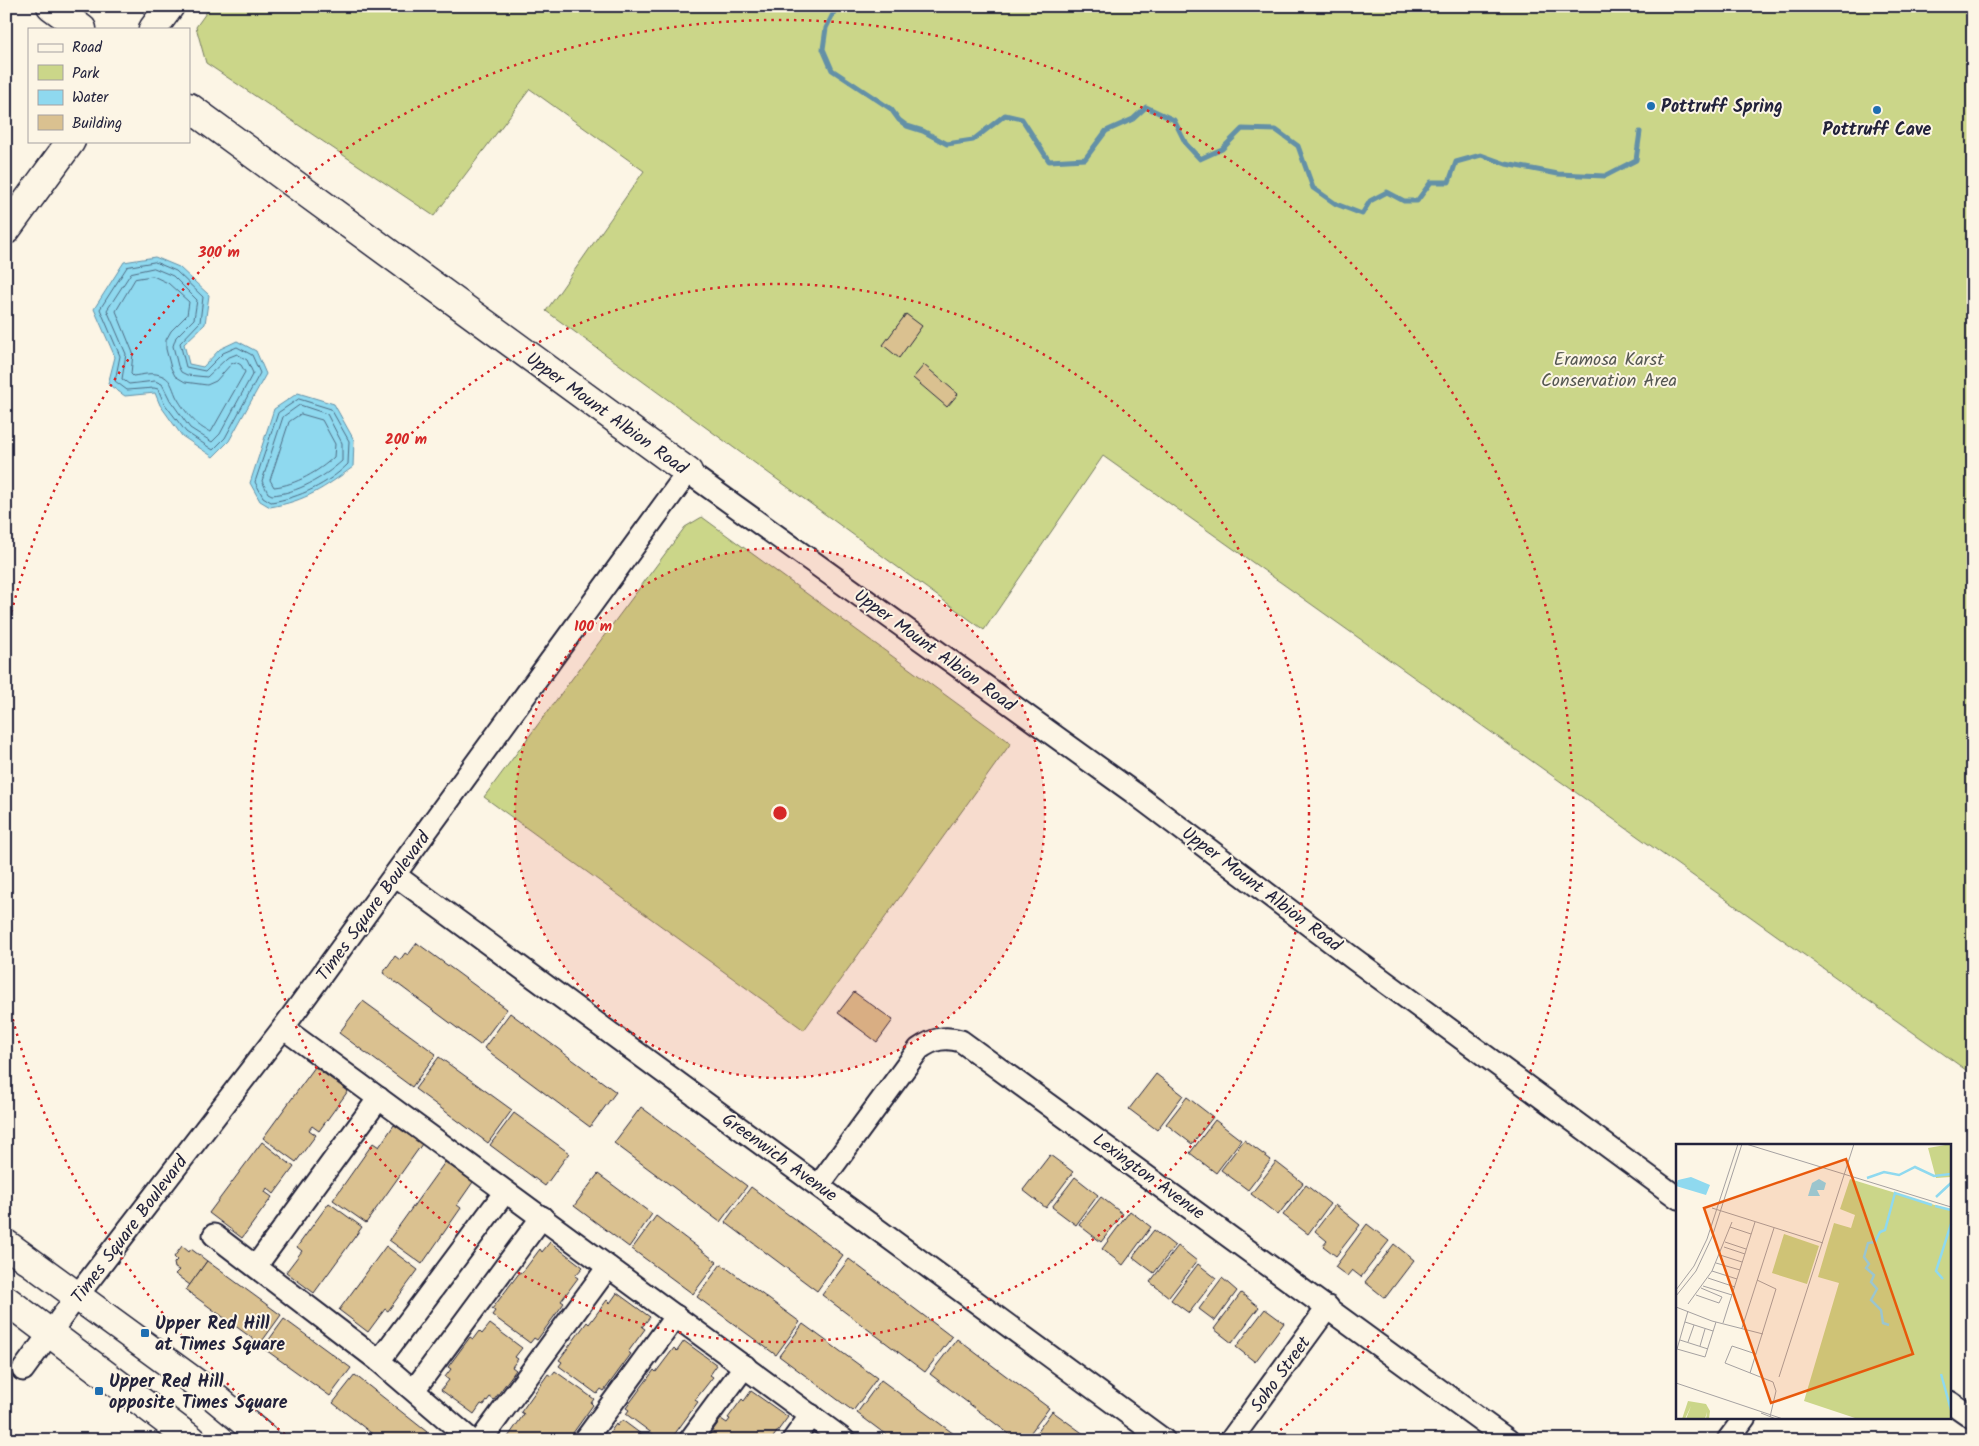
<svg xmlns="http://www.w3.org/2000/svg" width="1979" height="1446" font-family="Kalam,sans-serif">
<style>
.green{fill:#cbd689;stroke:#767c62}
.water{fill:#8fd9ef;stroke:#6390a7}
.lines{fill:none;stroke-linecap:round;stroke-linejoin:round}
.shore{stroke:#4e6b83;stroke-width:1}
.stream{stroke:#6390a7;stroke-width:5}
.building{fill:#dac190;stroke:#22223b}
.street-casing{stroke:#22223b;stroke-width:25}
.secondary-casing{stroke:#22223b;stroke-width:31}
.street{stroke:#fcf5e5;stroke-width:21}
.secondary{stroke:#fcf5e5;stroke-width:28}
.ring{fill:none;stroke:#d62828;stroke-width:2.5;stroke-dasharray:2.5 5}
.poi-dot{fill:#1f6fb2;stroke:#fcf5e5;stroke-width:2}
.labels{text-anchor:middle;stroke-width:4;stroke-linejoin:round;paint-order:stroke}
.poi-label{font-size:18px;font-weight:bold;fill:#22223b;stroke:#fcf5e5;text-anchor:start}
.park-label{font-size:18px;fill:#555852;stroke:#fcf5e5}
.street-label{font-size:18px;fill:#22223b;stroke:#fcf5e5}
.inset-river{fill:none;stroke:#8fd9ef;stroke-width:2.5}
.inset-road{fill:none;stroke:#a5a1a1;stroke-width:1}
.view{fill:#e8590c;fill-opacity:0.15;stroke:#e8590c;stroke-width:2.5}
.inset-edge{fill:none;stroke:#22223b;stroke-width:2.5}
.centre{fill:#d62828;stroke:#fcf5e5;stroke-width:2.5}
.ring-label{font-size:15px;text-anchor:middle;font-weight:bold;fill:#d62828;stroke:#fcf5e5;stroke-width:4;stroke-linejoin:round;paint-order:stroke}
</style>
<rect width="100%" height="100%" fill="#fcf5e5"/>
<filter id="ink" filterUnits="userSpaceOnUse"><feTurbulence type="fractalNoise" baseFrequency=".02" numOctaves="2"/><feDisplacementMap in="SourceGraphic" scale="10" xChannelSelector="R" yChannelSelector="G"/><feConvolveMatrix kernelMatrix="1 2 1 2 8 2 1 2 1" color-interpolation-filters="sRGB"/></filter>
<g filter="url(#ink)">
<g class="green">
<path d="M211,6H1973V1075L1103,456L984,630L546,311L644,171L530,89L434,216L206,63L196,27Z"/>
<path d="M702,517L1011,743L804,1030L484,797L685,527Z"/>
</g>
<g class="water">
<path d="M155,257L179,267L209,295L205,324L184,344L189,364L203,367L220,349L237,341L256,351L266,374L229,441L213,457L182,436L160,405L155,393L125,396L108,384L115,357L94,309L124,262Z"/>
<path d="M298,393L334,404L354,440L353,467C324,488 306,501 270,507L260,501L250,483L274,409Z"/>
</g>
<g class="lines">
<g class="shore">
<path d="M155,262L176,271L203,297L200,322L180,343L186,367L205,371L223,353L237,347L252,355L260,373L225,438L213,450L186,432L164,403L158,389L154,388L127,390L115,381L120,356L100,309L127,267Z"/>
<path d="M154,268L173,276L197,300L194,319L176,337L173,346L178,366L181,372L187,375L207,377L227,358L237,354L247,360L253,373L220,434L212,442L190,428L170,400L162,384L155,381L129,384L122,379L126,354L107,310L131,273Z"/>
<path d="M153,276L168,283L189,302L187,315L171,331L166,340V349L171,368L175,376L185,382L207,385L216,381L231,364L236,362L241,365L245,372L211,432C197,428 183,409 176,396C172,387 171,378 160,375C152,372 141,375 133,376L131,374L133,353L116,311L135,279Z"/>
<path d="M299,399L331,409L349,441L348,464C328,484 299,498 271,502L263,497L255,482L278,413Z"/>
<path d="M300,405L327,414L342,443V461C323,478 297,493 272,495L268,493L262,481L283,417Z"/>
<path d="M301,414L322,420L335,444L334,457C319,471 296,485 274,487L270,480L289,422Z"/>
</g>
<path class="stream" d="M837,6L826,28L823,49L832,70L891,109L899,120L907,126L923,131L947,144L973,140L1005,115L1022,119L1049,161L1085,159L1106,131L1133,119L1146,107L1174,120L1186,144L1200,159L1222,149L1242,129L1276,130L1298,146L1313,188L1336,204L1362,214L1370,201L1387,192L1404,201H1417L1431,182H1449L1456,162L1481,155L1506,164L1558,174L1605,176L1636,160L1640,132"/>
</g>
<g class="building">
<path d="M906,314L922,326L899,358L883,345Z"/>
<path d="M924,365L958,394L947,407L913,378Z"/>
<path d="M417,943L507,1009L480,1045L383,973L395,956L400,960L405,953L408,955Z"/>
<path d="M854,992L893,1020L877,1042L838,1013Z"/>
<path d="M363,1001L436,1054L412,1087L339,1033Z"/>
<path d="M510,1013L616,1092L590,1127L484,1048Z"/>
<path d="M439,1057L512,1110L488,1143L415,1089Z"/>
<path d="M315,1067L348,1091L319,1131L312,1126L309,1130L316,1135L296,1162L263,1138Z"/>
<path d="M1156,1074L1183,1095L1157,1130L1129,1109Z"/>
<path d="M1187,1097L1213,1117L1192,1144L1166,1124Z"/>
<path d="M641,1107L747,1186L720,1222L614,1143Z"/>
<path d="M514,1113L569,1153L545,1186L490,1145Z"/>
<path d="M1215,1120L1241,1140L1216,1173L1190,1153Z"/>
<path d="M394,1125L422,1144L366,1223L333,1200L373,1143L379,1147Z"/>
<path d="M1244,1140L1271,1160L1248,1190L1221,1170Z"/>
<path d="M262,1142L294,1167L274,1194L267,1188L265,1192L272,1197L242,1238L209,1213Z"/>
<path d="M1050,1155L1073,1172L1046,1208L1023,1190Z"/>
<path d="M445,1162L473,1182L457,1205L461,1208L422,1264L389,1240Z"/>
<path d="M1276,1162L1303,1183L1278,1215L1251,1194Z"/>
<path d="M598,1174L652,1214L629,1247L574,1206Z"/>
<path d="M1075,1177L1098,1195L1076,1225L1052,1207Z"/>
<path d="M1306,1185L1330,1204L1308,1234L1283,1215Z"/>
<path d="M751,1187L843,1255L817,1291L725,1222Z"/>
<path d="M1101,1197L1123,1214L1101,1242L1079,1225Z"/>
<path d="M329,1203L362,1227L314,1293L286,1272L302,1251L297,1247Z"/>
<path d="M1335,1205L1360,1225L1336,1256L1323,1246L1327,1241L1315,1231Z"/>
<path d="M1130,1211L1151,1227L1123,1265L1102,1249Z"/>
<path d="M656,1216L717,1262L693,1294L632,1249Z"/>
<path d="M1367,1224L1389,1241L1361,1277L1352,1270L1347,1276L1335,1267Z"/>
<path d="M1154,1230L1175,1246L1154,1273L1133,1257Z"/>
<path d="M550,1242L583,1267L575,1276L578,1278L561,1301L564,1303L537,1340L534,1338L530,1343L492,1315L495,1311L492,1309L520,1272L522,1273L540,1249L542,1252Z"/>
<path d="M1394,1244L1414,1260L1385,1298L1365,1282Z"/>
<path d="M182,1246L189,1252L191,1249L207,1261L190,1285L175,1274L179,1270L175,1268L174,1263L177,1260L174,1257Z"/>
<path d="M386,1246L418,1270L388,1311L385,1309L368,1332L339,1310Z"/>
<path d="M1178,1246L1197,1261L1169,1297L1150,1282Z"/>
<path d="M849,1259L952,1337L925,1372L822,1295Z"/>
<path d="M207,1261L281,1315L260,1344L186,1290Z"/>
<path d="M721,1264L800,1322L776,1355L697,1297Z"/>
<path d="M1198,1264L1216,1278L1189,1313L1171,1300Z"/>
<path d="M1222,1278L1237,1291L1215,1321L1199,1309Z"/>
<path d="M617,1293L650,1317L642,1327L645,1329L628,1352L631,1354L604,1391L601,1389L597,1394L559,1366L562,1362L559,1360L587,1322L589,1324L607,1300L610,1303Z"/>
<path d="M1241,1293L1259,1307L1232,1343L1214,1329Z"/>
<path d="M1265,1309L1284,1323L1255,1362L1236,1347Z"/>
<path d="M284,1319L351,1368L330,1396L263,1348Z"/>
<path d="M490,1324L522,1348L515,1357L518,1359L512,1367L516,1370L494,1400L490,1397L484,1405L481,1404L474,1414L441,1390L449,1380L445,1377L451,1369L448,1367L470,1337L473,1339L479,1331L482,1334Z"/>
<path d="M803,1324L877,1378L853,1411L779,1356Z"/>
<path d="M957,1339L1049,1408L1025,1440H1017L930,1374Z"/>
<path d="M684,1341L717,1365L710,1375L713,1377L695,1400L698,1402L671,1439L668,1437L666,1440H661L626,1414L629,1410L626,1408L654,1370L656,1372L674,1348L677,1351Z"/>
<path d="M555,1371L594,1399L591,1403L593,1405L568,1440H510L508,1437L524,1414L521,1412L548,1374L551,1376Z"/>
<path d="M355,1375L427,1432L421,1440H380L333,1403Z"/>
<path d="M881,1380L954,1434L950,1440H893L857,1413Z"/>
<path d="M751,1391L788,1417L771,1440H706L721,1419L727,1423L730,1419L728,1418L742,1399L744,1401Z"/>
<path d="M1052,1411L1092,1440H1031Z"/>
<path d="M622,1420L649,1440H607L610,1436L608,1435L616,1424L617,1426Z"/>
</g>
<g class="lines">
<g class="street-casing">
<g id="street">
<path d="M395,875L1164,1440"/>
<path d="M283,1028L844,1440"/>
<path d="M819,1185L919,1049C933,1039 945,1036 961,1041L1508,1440"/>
<path d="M214,1235L379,1361L471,1440"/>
<path d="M256,1266L379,1098"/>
<path d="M379,1361L505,1192"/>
<path d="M23,1370L77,1296L283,1028L688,472L1134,793L1354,959L1678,1198"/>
<path d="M414,1390L542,1217"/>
<path d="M1950,1402L1973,1418"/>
<path d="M481,1440L608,1267"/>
<path d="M585,1440L676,1316"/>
<path d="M690,1440L745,1366"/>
<path d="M793,1440L811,1415"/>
<path d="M1231,1440L1328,1307"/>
<path d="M1728,1440L1745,1417"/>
</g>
</g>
<g class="secondary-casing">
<g id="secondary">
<path d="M51,6L82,29"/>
<path d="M153,29L170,6"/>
<path d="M189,107L688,472"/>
<path d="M6,230L71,141"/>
<path d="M6,1244L207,1391L266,1440"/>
<path d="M6,1300L192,1440"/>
</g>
</g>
<use href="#street" class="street"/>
<use href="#secondary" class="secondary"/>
</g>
</g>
<circle cx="780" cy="813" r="265" fill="#d62828" fill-opacity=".12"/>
<g class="ring">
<circle cx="780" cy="813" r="265"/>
<circle cx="780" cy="813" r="529"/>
<path d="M291 1439A794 794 0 0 1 6 992M6 634A794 794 0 1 1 1269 1439"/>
</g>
<g class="poi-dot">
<circle cx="1651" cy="106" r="5"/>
<circle cx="1877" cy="110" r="5"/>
<rect x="140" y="1328" width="10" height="10" rx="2.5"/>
<rect x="94" y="1386" width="10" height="10" rx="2.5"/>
</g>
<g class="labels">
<g class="poi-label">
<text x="1661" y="112">Pottruff Spring</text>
<text x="1877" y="135" text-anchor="middle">Pottruff Cave</text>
<text x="155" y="1329">Upper Red Hill<tspan x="155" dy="21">at Times Square</tspan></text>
<text x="109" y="1387">Upper Red Hill<tspan x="109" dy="21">opposite Times Square</tspan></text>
</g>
<g class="park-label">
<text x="1609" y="365">Eramosa Karst<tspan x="1609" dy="21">Conservation Area</tspan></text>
</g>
<g class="street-label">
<text transform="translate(607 413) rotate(36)" y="6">Upper Mount Albion Road</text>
<text transform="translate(935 650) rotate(36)" y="6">Upper Mount Albion Road</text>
<text transform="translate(1262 889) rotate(37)" y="6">Upper Mount Albion Road</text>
<text transform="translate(373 906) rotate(-54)" y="6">Times Square Boulevard</text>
<text transform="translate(780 1157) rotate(36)" y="6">Greenwich Avenue</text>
<text transform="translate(1149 1176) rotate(36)" y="6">Lexington Avenue</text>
<text transform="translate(129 1229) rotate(-53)" y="6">Times Square Boulevard</text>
<text transform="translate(1280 1374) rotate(-54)" y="6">Soho Street</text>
</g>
</g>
<g transform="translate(1676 1144)">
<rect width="275" height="275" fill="#fcf5e5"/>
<path d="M275,0V33L260,34L252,4ZM174,35L275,66V275H182L128,257L163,139L142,133L158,79L175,84L179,71L164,65ZM108,90L143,102L131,140L96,129ZM12,257L30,260L34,267L33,275H30L31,268L29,275H10L15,262L9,275H6Z" fill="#cbd689"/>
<path d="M15,33L34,41L30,51L0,42L2,36ZM143,35L150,39L148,46H141L144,52H132L136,39Z" fill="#8fd9ef"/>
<path class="inset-river" d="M191,34L208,28L223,31L239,23L258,32L275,30M260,53L275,39M259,62L275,66M267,135L260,127L275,80M213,181L207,179L205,166L195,156L201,145L195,138L198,131L190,124L193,120L188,113L192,99L199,98L204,88L209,86L219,49L256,61M265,230L275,266"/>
<path class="inset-road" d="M70,0L275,63M36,64L147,99M54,83L75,90M49,98L70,105M48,103L69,110M44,111L66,118M40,119L64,126M36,127L61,135M32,134L59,143M27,142L56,151M0,146L18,122L31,95L62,0M20,151L43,159L46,153L25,144M0,152L20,127L36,93L66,0M12,160L36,127L56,78M0,163L36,177L87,190M12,167L1,205L29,213L40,178M9,178L37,187M47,179L79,78M66,184L98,84M4,196L32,205M12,198L18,181M24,202L29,185M80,210L56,202L49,219L97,238L100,247L94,273M74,229L100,145L81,136M103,233L178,0M0,239L107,275M85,269L100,275"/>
<path class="view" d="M170,15L237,210L95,259L28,64Z"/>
<rect width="275" height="275" class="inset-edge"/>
</g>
<circle cx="780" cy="813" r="8" class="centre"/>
<g class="ring-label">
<text x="219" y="257">300 m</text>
<text x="406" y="444">200 m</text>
<text x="593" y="631">100 m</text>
</g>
<rect width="1979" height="1446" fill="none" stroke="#fcf5e5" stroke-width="25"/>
<rect x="12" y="12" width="1954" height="1421" fill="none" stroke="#22223b" stroke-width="2" filter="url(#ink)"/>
<rect x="28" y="28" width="162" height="115" fill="#fcf5e5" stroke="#a5a1a1"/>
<rect x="38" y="44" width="25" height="8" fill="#fcf5e5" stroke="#a5a1a1"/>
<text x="72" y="52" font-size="15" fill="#22223b">Road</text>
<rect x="38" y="65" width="25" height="15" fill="#cbd689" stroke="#a5a1a1"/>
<text x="72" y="78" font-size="15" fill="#22223b">Park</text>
<rect x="38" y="90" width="25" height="15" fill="#8fd9ef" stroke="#a5a1a1"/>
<text x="72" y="102" font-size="15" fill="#22223b">Water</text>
<rect x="38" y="115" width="25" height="15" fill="#dac190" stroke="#a5a1a1"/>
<text x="72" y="128" font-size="15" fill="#22223b">Building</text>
</svg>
